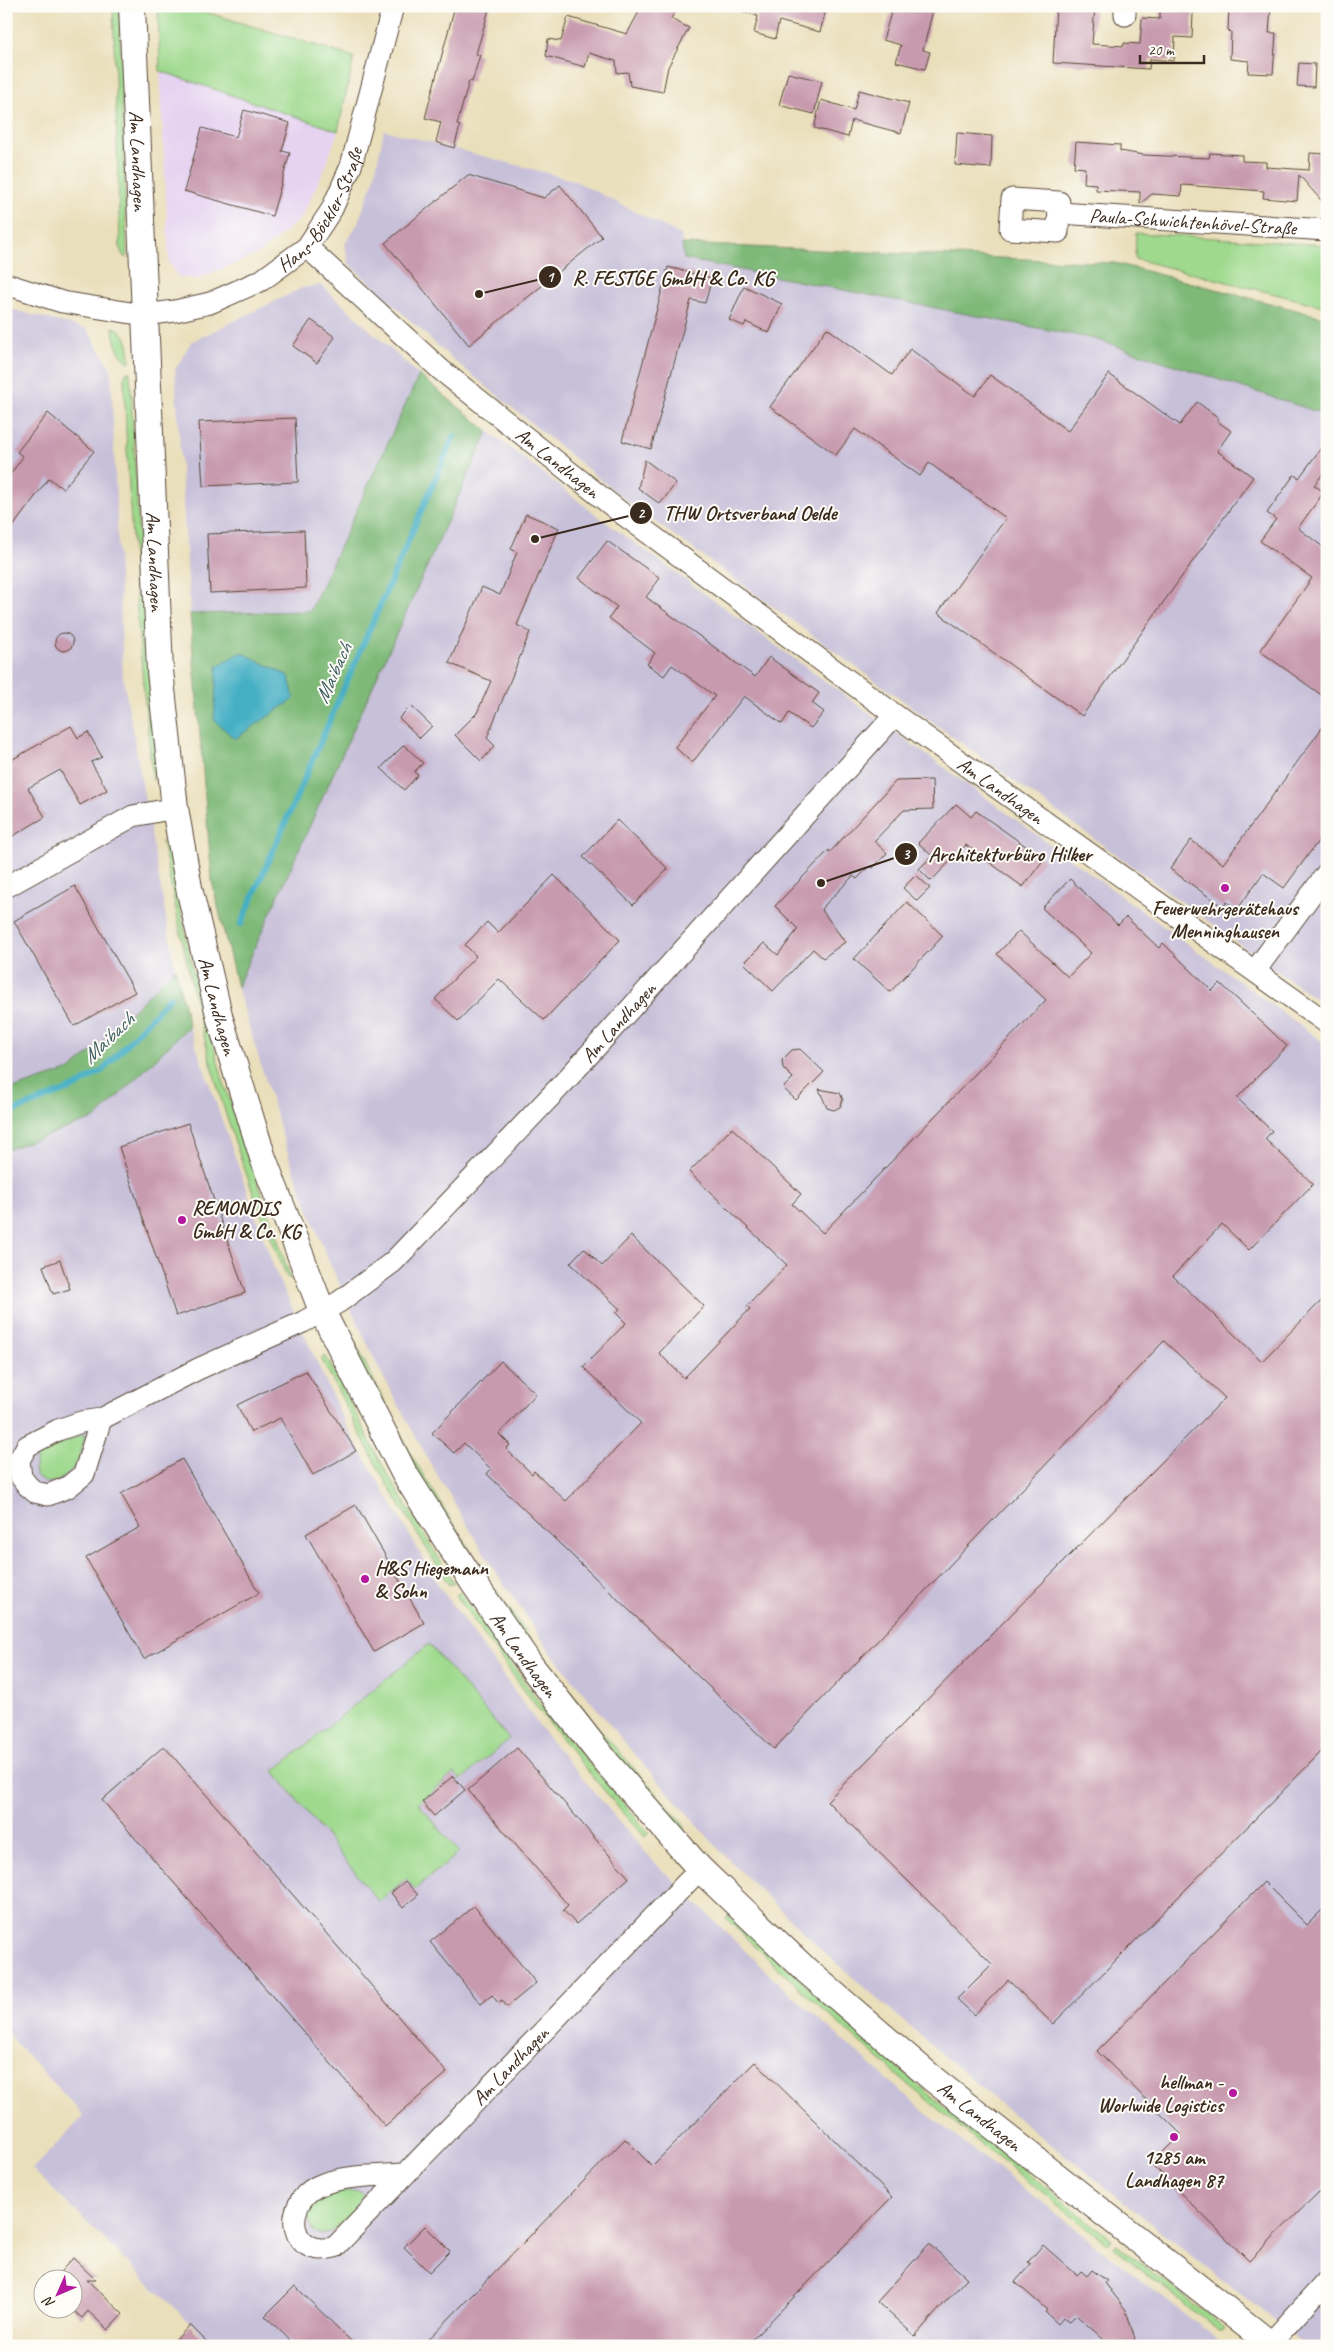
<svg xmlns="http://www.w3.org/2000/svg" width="1333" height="2352" font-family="Caveat,sans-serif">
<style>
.built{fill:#e5d3f1}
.industrial{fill:#c7c0d9}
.green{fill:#9ed98d;stroke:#6c8256}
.forest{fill:#7eb978;stroke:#5c724b}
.water{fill:#45afc4;stroke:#406c71}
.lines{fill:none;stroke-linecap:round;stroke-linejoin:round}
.stream{stroke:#45afc4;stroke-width:6}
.building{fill:#c79aae}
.minor-casing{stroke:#554536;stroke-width:23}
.tertiary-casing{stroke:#554536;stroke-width:28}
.minor{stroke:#fff;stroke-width:21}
.tertiary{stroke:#fff;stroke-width:26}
.poi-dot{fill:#b5179e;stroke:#fdfcf7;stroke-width:2}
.labels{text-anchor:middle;stroke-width:4;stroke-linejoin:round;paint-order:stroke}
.street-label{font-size:20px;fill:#3b2a1e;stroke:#fdfcf7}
.poi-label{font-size:20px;font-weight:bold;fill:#3b2a1e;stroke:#fdfcf7}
.water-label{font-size:21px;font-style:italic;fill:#3f5f60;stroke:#fdfcf7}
.leader{fill:none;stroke:#3b2a1e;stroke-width:2}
.callout-dot{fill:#3b2a1e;stroke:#fdfcf7;stroke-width:2}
.mark-label{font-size:15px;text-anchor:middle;font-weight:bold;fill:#fff}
.callout-label{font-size:21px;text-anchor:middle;font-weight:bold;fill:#3b2a1e;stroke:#fdfcf7;stroke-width:4;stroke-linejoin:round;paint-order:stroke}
</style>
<rect width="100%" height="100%" fill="#fdfcf7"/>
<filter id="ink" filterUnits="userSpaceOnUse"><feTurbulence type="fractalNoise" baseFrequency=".02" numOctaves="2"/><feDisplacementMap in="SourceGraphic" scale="10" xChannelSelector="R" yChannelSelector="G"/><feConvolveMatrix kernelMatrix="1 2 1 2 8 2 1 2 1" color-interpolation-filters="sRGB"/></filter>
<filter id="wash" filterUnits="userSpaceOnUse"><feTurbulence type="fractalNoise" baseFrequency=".0096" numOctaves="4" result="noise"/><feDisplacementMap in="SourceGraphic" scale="20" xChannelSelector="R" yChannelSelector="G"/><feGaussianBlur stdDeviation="1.12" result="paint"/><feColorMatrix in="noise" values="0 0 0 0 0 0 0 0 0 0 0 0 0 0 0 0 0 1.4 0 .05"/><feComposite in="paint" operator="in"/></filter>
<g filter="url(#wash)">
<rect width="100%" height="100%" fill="#eadfbb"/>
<path class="built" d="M160,71L338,131L325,168L301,218L260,253L197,279L179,277L169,263Z"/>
<g class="industrial">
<path d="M384,130L573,180L681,235L684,259L1095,339L1327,415V1007L628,502L449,356L349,264L345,244L357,225L374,179Z"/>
<path d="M321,285L419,375L310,611L190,614L175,370L191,342L302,288Z"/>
<path d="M6,308L87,329L111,369L123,677L175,968L95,1049L70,1070L6,1091Z"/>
<path d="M488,431L611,526L1327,1045V2346H1306L999,2103L827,1955L724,1855L628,1747L552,1654L495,1571L429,1461L379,1369L326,1255L288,1154L237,987Z"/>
<path d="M189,1026L274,1268L345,1424L439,1586L545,1734L652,1860L773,1978L922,2110L1220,2341L1221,2346H211L212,2344L32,2169L84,2116L6,2032V1150L96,1118Z"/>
</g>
<g class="green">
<path d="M113,6H119L127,258L123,256L120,248Z"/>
<path d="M158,6H186L354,57L338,131L160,71Z"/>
<path d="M1136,233L1327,245V307L1135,259Z"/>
<path d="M113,327C128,331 130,349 130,362C118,358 113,338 113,327Z"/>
<path d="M126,372H130L142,598L157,766L153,781C138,648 129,514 124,380Z"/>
<path d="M162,841L169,853L193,971L223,1080L291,1279L287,1277C260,1212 234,1146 215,1078C193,999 178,920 162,841Z"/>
<path d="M354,1341L414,1460L480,1566L475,1569L450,1531L348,1344Z"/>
<path d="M326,1356L385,1470L454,1583L449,1585L380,1472L321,1358Z"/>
<path d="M81,1435H85C83,1443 82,1452 79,1459C72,1476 45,1495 34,1471L37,1458L41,1453Z"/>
<path d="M495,1588L533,1644L598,1728L685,1826L683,1831L644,1791L489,1591Z"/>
<path d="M460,1592L551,1719L649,1833L645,1837C576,1761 514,1680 456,1595Z"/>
<path d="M429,1644L509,1739L461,1780L454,1773L418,1803L459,1852L415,1889L406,1878L379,1902L274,1771Z"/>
<path d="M729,1915L914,2082L1111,2239L1107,2243C974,2141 845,2036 726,1918Z"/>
<path d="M358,2191L364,2195C364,2205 332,2237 319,2234C318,2234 313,2231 312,2230L307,2212C318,2192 338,2192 358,2191Z"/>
<path d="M1116,2244L1224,2327L1222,2330H1218L1206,2321L1113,2247Z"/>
</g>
<g class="forest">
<path d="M682,244L1115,263L1327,318V415L1095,339L684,259Z"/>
<path d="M419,375L488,431L237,987L212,881L190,614L310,611Z"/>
<path d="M175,968L189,1026L96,1118L6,1150V1091L70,1070L95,1049Z"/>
</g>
<path class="water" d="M241,652L289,676L294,699L235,739L214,720L217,666Z"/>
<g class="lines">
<g class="stream">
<path d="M241,924L454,436"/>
<path d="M6,1114L75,1087L103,1070L170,997"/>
</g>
</g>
<g id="blocks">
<g class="building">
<path d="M455,6H490L476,54L480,55L472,82L469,81L457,125L460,126L454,148L436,142L441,122L425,118Z"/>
<path d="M642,6H678L671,19L689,28L668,67L663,92L630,86L628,72L617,73L616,61L589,53L585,67L546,56L548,39L561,41L568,17L627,34Z"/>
<path d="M744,6H827L820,32L779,21L775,39L754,33L758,16L743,12Z"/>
<path d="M893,6H934L923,50L930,52L925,69L896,62L901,45L883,40Z"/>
<path d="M1056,6H1095L1092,44L1124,46V43L1140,44L1142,18L1160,19V10L1193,12L1192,38L1175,37L1174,61L1150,59L1149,69L1053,63Z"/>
<path d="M1229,6H1271L1269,33H1276L1273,74L1248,73L1249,61L1230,59L1231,32L1228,31Z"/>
<path d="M1299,63L1315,64L1314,87L1297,86Z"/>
<path d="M788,73L822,81L814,114L779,105Z"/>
<path d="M859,90L909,103L901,133L852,120L848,137L814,128L821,100L854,110Z"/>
<path d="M244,110L290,123L282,151L290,153L272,216L184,191L202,128L236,137Z"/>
<path d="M957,133L992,136L991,168L955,165Z"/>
<path d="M1076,142L1120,145V151L1144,155L1209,158L1210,153L1242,155V161L1266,162V167L1309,170L1310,153L1327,154V207L1299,175L1297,201L1263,198L1264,191L1182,185L1181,196L1152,194L1140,204V192L1096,190V184L1084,183L1085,168L1074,167Z"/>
<path d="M468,175L544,198L560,185L602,237L469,345L385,243Z"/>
<path d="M668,267L712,278L705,303L691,300L651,449L622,441Z"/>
<path d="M744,286L782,304L769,333L746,322L744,326L729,320Z"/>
<path d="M311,320L335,337L317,363L293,346Z"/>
<path d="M827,328L892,375L910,349L975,396L990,375L1068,431L1109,374L1180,425L1197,402L1219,418L1217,421L1231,431L1217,451L1253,477L1082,716L938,613L1006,518L929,463L920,476L855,429L836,455L770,407Z"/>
<path d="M48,413L94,451L63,489L49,478L6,536V480L23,457L17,452Z"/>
<path d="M295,418L298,482L203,486L199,422Z"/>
<path d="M1327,440V469L1314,485L1324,492L1298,528L1327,550V699L1260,651L1312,578L1260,541L1276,519L1267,513L1294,475L1299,478Z"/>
<path d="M645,460L676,483L660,504L638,488Z"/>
<path d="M526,514L559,528L517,625L530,632L487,738L495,746L481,761L455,735L477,713L491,681L449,663L482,587L500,595L517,552L511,549Z"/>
<path d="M304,530L306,588L210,593L207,534Z"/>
<path d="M607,541L660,578L646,597L755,677L769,657L819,693L812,703L824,712L811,728L789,713L782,724L744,696L692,763L675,747L715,696L672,665L664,676L647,664L655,653L609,618L617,607L579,578Z"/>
<circle cx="64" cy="642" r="9"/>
<path d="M411,706L432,726L420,738L399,718Z"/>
<path d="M1327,721V829L1284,888L1263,873L1237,910L1227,902L1223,907L1170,869L1191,840L1223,864Z"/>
<path d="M71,726L78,738L88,732L102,757L91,762L107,790L80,805L60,770L28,788L45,817L13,836L6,824V763Z"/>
<path d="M404,745L423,763L414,772L418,775L404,790L381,768Z"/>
<path d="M932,780L933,809L904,810L874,841L887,853L873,868L870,866L857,879L853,876L821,909L845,942L823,958L813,949L773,991L744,963L764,943L778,955L798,929L775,906L829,850L830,852L896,781Z"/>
<path d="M956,804L971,817L976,811L1044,859L1023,887L966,845L931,881L919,869L932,856L918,843Z"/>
<path d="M617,820L668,869L633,905L583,857Z"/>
<path d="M554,875L620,940L544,1020L499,979L458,1021L435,999L476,956L465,945L487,922L498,933Z"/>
<path d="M916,875L930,888L917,901L903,888Z"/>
<path d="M1070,879L1118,925L1126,917L1159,948L1163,943L1212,991L1220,983L1287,1046L1237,1098L1272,1131L1265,1139L1313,1184L1249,1250L1222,1224L1173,1276L1262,1361L1327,1295V1746L1053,2024L1008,1980L974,2015L957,1999L992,1964L827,1801L1225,1398L1164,1341L774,1749L487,1474L491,1469L464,1443L454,1453L432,1433L501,1361L536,1394L499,1434L510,1445L506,1449L532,1474L534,1471L566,1501L641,1423L583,1367L626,1323L616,1313L620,1309L570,1263L584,1248L602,1266L631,1236L704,1306L659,1353L684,1378L750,1309L747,1306L787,1265L689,1172L732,1128L801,1194L792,1204L823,1233L1046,1000L997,954L1019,931L1068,977L1091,953L1042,908Z"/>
<path d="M75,886L135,992L74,1026L14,921Z"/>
<path d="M907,902L943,936L890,992L854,959Z"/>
<path d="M800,1049L824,1072L796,1100L783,1088L793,1078L783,1068L782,1060L792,1050Z"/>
<path d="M819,1089L840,1093L843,1100L840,1107L834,1110L827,1108Z"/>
<path d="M188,1123L245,1293L176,1316L119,1147Z"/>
<path d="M60,1260L70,1289L53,1294L43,1266Z"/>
<path d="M306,1371L356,1451L313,1475L280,1418L251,1432L237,1405Z"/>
<path d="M182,1459L259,1593L144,1659L86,1558L140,1527L121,1494Z"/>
<path d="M356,1505L424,1623L374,1652L306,1534Z"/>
<path d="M164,1746L447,2073L385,2126L102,1800Z"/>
<path d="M517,1748L629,1878L576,1924L563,1910L568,1905L468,1790Z"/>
<path d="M453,1776L465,1790L434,1816L422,1802Z"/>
<path d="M405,1881L418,1895L403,1908L391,1893Z"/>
<path d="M1264,1882L1307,1925L1327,1905V2184L1249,2261L1151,2164L1181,2134L1097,2051Z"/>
<path d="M474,1906L536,1983L507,2007L502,2000L498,2003L492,1995L481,2004L430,1942Z"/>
<path d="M755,2062L892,2197L746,2346H422L625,2139L652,2166Z"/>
<path d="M425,2226L450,2251L429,2272L404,2247Z"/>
<path d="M929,2244L967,2278L915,2336L877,2302Z"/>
<path d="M1043,2245L1077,2275L1081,2271L1087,2276L1092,2270L1107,2281L1105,2283L1126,2310L1137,2346H1111L1076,2315L1069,2322L1063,2318L1058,2324L1045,2312L1047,2310L1015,2282L1031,2264L1028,2262Z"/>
<path d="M73,2258L96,2280H87L123,2314L108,2330L88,2311L82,2318L72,2309V2280H53Z"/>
<path d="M295,2286L356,2346H296L265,2316Z"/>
<path d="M190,2325L211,2346H170Z"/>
</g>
</g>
</g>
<g filter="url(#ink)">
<use href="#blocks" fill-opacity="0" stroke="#554536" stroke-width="1"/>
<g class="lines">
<g class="minor-casing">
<g id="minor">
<path d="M1125,15V6"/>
<path d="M1012,199L1059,202L1058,232L1010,229Z"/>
<path id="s1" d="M1059,213L1327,230"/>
<path id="s2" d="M307,247L441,370L620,512L895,715L1327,1023"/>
<path id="s3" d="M6,284L62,302L144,315L175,311L210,303L262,280L307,247L332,209L351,166L393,6"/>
<path d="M6,887L133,816L175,808"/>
<path d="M1255,971L1327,873"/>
<path id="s4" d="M101,1419L84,1474L68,1487L48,1495L35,1492L28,1486L21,1477L19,1460L27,1446L58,1430L81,1422L101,1419L198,1369L303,1322L339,1302L393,1262L568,1078L895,715"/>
<path id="s5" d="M403,2174C377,2176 339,2175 316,2187C282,2205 289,2260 335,2247L700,1869"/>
<path d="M1268,2346L1327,2281"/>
</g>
</g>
<g class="tertiary-casing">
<g id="tertiary">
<path id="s6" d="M132,6L160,671L175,808L189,888L220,1019L263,1158L322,1311L404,1473L473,1582L531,1666L607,1763L700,1869L808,1972L933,2079L1273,2346"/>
</g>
</g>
<use href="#minor" class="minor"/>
<use href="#tertiary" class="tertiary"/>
</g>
</g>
<g class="poi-dot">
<circle cx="1225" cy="888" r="5"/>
<circle cx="182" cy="1220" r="5"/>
<circle cx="365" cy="1579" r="5"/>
<circle cx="1233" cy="2093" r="5"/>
<circle cx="1174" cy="2137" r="5"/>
</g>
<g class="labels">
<g class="street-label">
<text dy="7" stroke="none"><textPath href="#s6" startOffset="155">Am Landhagen</textPath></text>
<text dy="7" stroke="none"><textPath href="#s3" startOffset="360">Hans-Böckler-Straße</textPath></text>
<text dy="7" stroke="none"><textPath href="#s1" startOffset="134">Paula-Schwichtenhövel-Straße</textPath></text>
<text dy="7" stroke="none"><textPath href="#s2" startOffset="331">Am Landhagen</textPath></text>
<text dy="7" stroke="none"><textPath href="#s6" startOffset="556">Am Landhagen</textPath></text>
<text dy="7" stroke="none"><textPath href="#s2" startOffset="882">Am Landhagen</textPath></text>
<text dy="7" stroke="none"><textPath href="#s6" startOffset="1006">Am Landhagen</textPath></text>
<text dy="7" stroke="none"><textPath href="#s4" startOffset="908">Am Landhagen</textPath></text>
<text dy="7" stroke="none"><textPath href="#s6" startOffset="1728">Am Landhagen</textPath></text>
<text dy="7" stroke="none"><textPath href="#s5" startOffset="440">Am Landhagen</textPath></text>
<text dy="7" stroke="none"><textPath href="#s6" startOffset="2379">Am Landhagen</textPath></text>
</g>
<g class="poi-label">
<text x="1225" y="915">Feuerwehrgerätehaus<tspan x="1225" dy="23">Menninghausen</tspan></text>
<text x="192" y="1215" text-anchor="start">REMONDIS<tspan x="192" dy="23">GmbH &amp; Co. KG</tspan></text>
<text x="375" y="1575" text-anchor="start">H&amp;S Hiegemann<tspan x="375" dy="23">&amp; Sohn</tspan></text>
<text x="1223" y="2089" text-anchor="end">hellman -<tspan x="1223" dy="23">Worlwide Logistics</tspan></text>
<text x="1174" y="2164">1285 am<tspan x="1174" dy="23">Landhagen 87</tspan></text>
</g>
<g class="water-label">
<text transform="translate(333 673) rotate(-66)" y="7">Maibach</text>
<text transform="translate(108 1038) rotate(-44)" y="7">Maibach</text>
</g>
</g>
<path class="leader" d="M479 294L550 277M535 539L641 513M821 883L906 854"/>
<g class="callout-dot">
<circle cx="479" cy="294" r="5"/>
<circle cx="535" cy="539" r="5"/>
<circle cx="821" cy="883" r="5"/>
<circle cx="550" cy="277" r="12"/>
<circle cx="641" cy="513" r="12"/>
<circle cx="906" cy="854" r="12"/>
</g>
<g class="mark-label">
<text x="550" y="282">1</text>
<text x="641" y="518">2</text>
<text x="906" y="859">3</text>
</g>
<g class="callout-label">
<text x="673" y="285">R. FESTGE GmbH &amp; Co. KG</text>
<text x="750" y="520">THW Ortsverband Oelde</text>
<text x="1010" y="861">Architekturbüro Hilker</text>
</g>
<rect width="1333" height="2352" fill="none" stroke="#fdfcf7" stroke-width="25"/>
<g transform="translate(58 2294) rotate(225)"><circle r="24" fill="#fdfcf7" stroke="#afa8a0"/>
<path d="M0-4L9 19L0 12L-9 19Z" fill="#b5179e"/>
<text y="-8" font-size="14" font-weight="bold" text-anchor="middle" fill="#3b2a1e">N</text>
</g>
<path d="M1140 55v8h64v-8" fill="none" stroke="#3b2a1e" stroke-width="2.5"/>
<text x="1148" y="55" font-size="15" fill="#3b2a1e" stroke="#fdfcf7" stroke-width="4" paint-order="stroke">20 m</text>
</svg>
